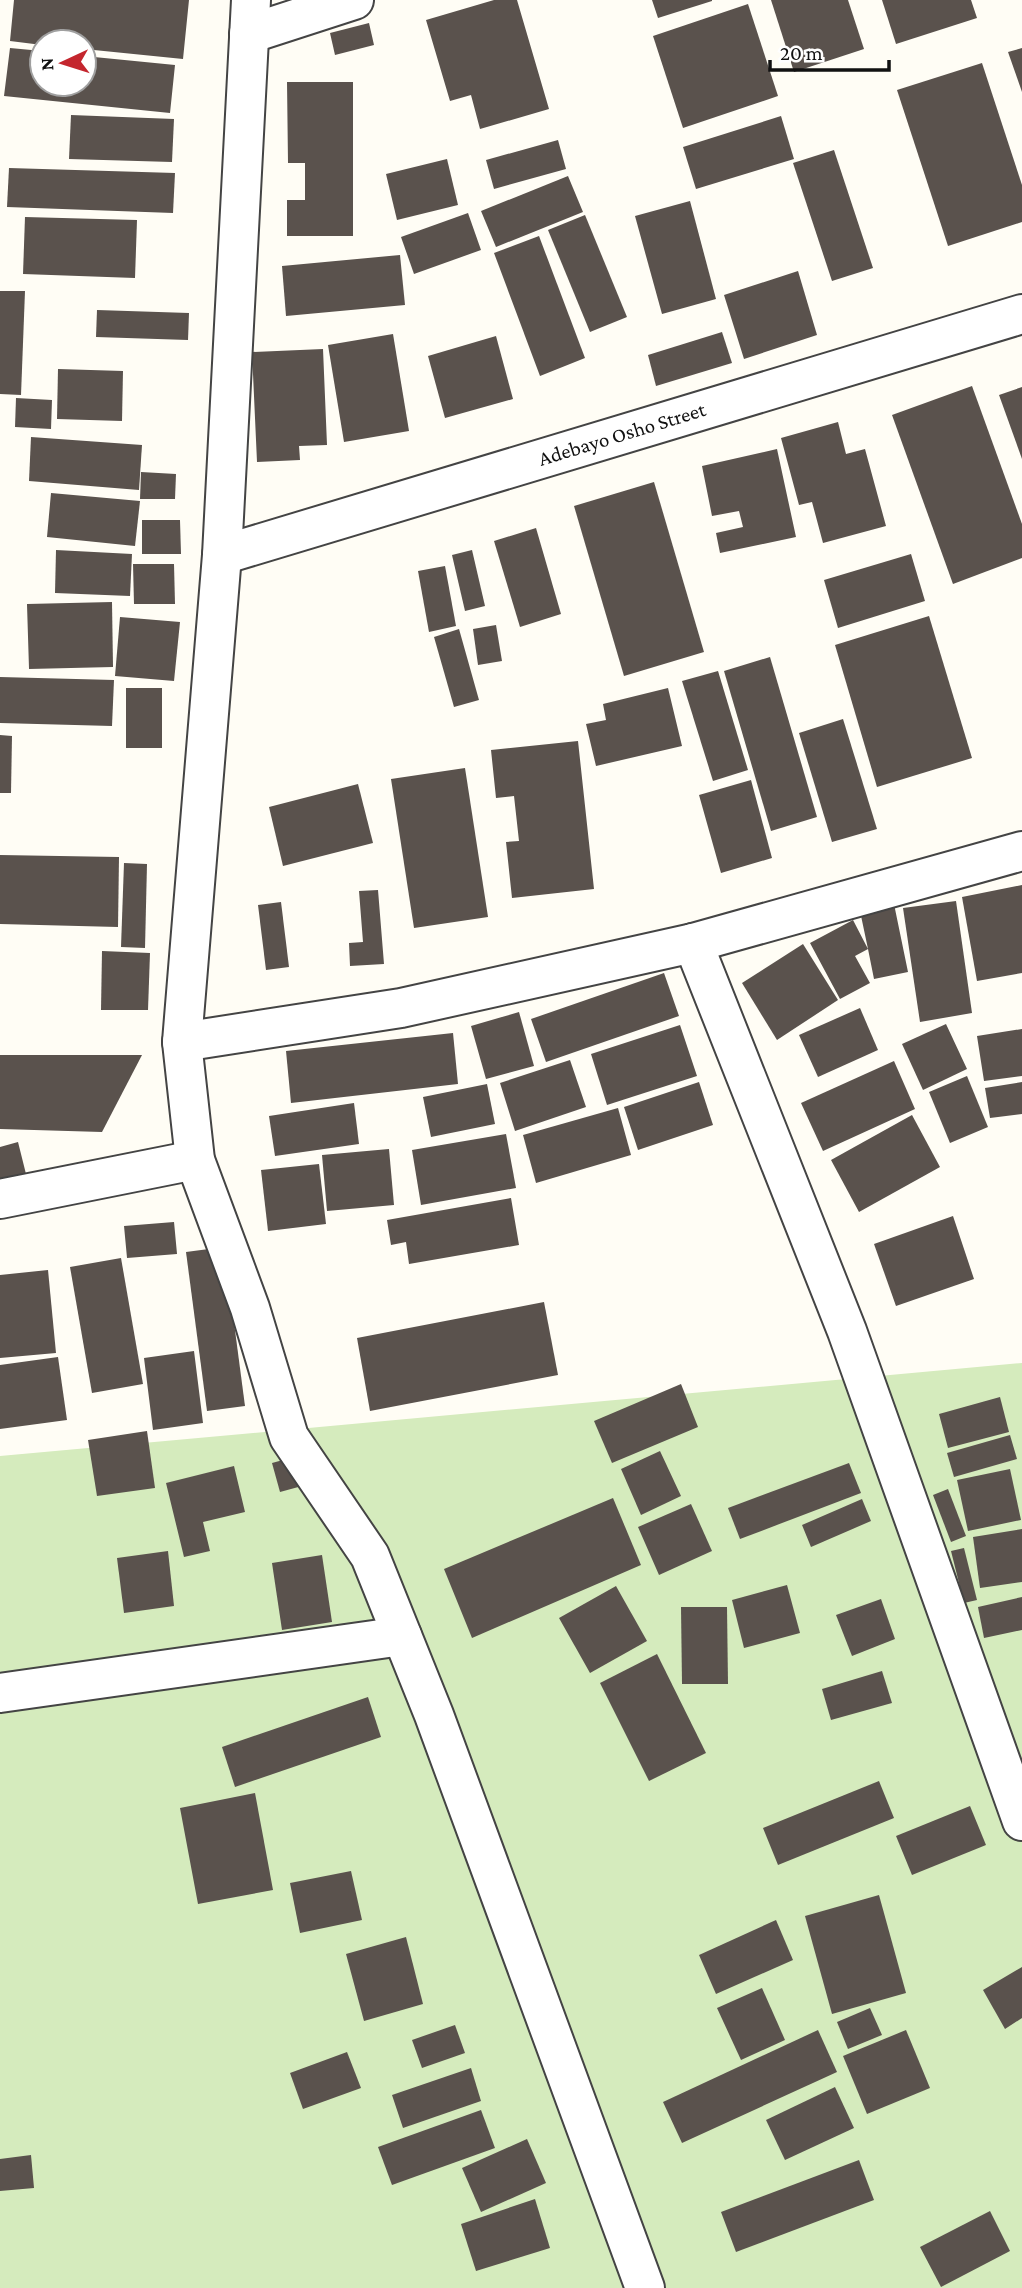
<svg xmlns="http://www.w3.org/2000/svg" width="1022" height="2288" font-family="'Crimson Pro',serif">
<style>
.green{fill:#d5ebbd}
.building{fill:#5a524d}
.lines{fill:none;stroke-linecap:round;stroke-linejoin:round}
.minor-casing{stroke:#444;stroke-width:42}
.minor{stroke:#fff;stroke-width:38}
.labels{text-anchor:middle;stroke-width:7;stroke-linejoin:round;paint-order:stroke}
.street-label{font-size:21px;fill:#111;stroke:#fff}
</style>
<rect width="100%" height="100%" fill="#fffdf5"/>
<path class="green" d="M1022,1363V2288H0V1456Z"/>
<g class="building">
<path d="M14,0H189L183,59L84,49V42H42V45L10,41Z"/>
<path d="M494,0H517L549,109L480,129L471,95L450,101L426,20Z"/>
<path d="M652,0H712V1L658,18Z"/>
<path d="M771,0H848L864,49L794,72Z"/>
<path d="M882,0H971L977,18L896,44Z"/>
<path d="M748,4L778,96L683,128L653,36Z"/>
<path d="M369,23L374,45L335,55L330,33Z"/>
<path d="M10,48L42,51V84H84V56L175,65L170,113L4,96Z"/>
<path d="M1022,48V92L1008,52Z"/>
<path d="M982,63L1022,185V222L948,246L897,90Z"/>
<path d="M287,82H353V236H287V200H305V163H288Z"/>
<path d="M71,115L174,119L172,162L69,159Z"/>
<path d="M781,116L794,159L696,189L683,147Z"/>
<path d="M558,140L566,169L494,189L486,160Z"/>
<path d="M834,150L873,268L832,281L793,163Z"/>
<path d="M447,159L458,205L397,220L386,174Z"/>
<path d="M9,168L175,173L173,213L7,207Z"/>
<path d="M568,176L583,212L496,247L481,211Z"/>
<path d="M690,201L716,299L662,314L635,216Z"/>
<path d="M468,213L481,250L414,274L401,237Z"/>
<path d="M585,215L627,317L590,332L548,230Z"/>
<path d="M25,217L137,220L135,278L23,274Z"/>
<path d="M539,236L585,358L540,376L494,253Z"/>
<path d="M400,255L405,305L286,316L282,266Z"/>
<path d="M798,271L817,335L744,359L724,295Z"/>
<path d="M0,291H25L21,395L0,394Z"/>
<path d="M97,310L189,313L188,340L96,337Z"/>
<path d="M722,332L732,363L656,386L648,355Z"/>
<path d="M393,334L409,431L344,442L328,345Z"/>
<path d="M496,336L513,399L445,418L428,356Z"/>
<path d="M323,349L327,445L299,446L300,460L257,462L252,352Z"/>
<path d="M58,369L123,371L122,421L57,419Z"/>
<path d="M972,386L1022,524V558L953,584L892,415Z"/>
<path d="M1022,387V459L999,395Z"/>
<path d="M16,398L52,400L51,429L15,427Z"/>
<path d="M838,422L846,454L865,449L886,526L823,543L812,502L799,505L781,438Z"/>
<path d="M31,437L142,445L139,490L29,481Z"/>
<path d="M777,449L796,537L720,553L716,533L743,527L739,511L712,516L702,466Z"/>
<path d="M141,472L176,474L175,499H140Z"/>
<path d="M654,482L704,652L624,676L574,506Z"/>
<path d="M51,493L140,501L135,546L47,537Z"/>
<path d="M142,520H180L181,554H142Z"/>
<path d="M536,528L561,614L520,627L494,541Z"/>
<path d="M56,550L132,554L130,596L55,593Z"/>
<path d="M472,550L485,606L465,611L452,555Z"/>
<path d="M911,554L925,601L838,628L824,580Z"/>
<path d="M133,564H174L175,604H134Z"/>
<path d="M445,566L456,626L429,632L418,571Z"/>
<path d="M112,602L113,667L29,669L27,604Z"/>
<path d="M929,616L972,758L877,787L835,645Z"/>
<path d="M120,617L180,622L174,681L115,676Z"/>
<path d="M496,625L502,661L478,665L473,629Z"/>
<path d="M459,629L479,700L454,707L434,637Z"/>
<path d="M770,657L817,817L771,831L724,671Z"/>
<path d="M718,671L748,770L713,781L682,681Z"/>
<path d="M0,677L114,680L112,726L0,723Z"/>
<rect x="126" y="688" width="36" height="60"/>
<path d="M668,688L682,746L596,766L586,724L606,720L603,704Z"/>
<path d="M843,719L877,829L832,842L799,733Z"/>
<path d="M0,735L12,736L11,793H0Z"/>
<path d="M578,741L594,889L512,898L506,842L519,841L514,796L496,798L491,750Z"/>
<path d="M465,768L488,917L414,928L391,779Z"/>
<path d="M751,780L772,858L721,873L699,795Z"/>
<path d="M358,784L373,843L283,866L269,807Z"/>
<path d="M0,855L119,857L118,927L0,924Z"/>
<path d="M124,863L147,864L145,948L121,947Z"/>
<path d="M1022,885V973L977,981L962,897Z"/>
<path d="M378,890L384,964L350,966L349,943L363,942L359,891Z"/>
<path d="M956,901L972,1013L920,1022L903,908Z"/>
<path d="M281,902L289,967L266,970L258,905Z"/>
<path d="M894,904L908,972L874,979L868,949L855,956L870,983L840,999L810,943L853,920L868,949L860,911Z"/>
<path d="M803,944L838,1000L777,1040L742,983Z"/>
<path d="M102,951L150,953L148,1010H101Z"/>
<path d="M664,973L679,1016L546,1062L531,1019Z"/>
<path d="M860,1008L878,1050L818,1077L799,1035Z"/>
<path d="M519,1012L534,1066L486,1079L471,1026Z"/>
<path d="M946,1024L967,1069L923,1090L902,1044Z"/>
<path d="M680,1025L697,1076L607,1105L591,1054Z"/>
<path d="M1022,1029V1076L984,1081L977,1036Z"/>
<path d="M453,1033L458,1084L291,1103L286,1051Z"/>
<path d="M0,1055H142L102,1132L0,1129Z"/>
<path d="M570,1060L586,1107L515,1131L500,1083Z"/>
<path d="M894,1061L915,1109L823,1151L801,1103Z"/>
<path d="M967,1076L988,1127L950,1143L929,1092Z"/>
<path d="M699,1082L713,1125L638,1150L624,1107Z"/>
<path d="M1022,1082V1114L990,1118L985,1088Z"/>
<path d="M487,1084L495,1124L431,1137L423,1097Z"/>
<path d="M354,1103L359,1144L275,1156L269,1116Z"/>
<path d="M618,1108L631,1155L536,1183L523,1135Z"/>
<path d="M912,1115L940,1167L859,1212L831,1160Z"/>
<path d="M506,1134L516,1188L421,1205L412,1150Z"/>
<path d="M18,1142L27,1178L0,1186V1147Z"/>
<path d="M389,1149L394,1205L327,1211L322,1155Z"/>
<path d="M319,1164L326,1224L268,1231L261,1170Z"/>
<path d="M511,1198L519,1245L409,1264L406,1242L391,1245L387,1220Z"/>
<path d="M953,1216L974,1279L896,1306L874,1244Z"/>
<path d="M174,1222L177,1254L127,1258L124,1226Z"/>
<path d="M224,1247L245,1406L207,1411L186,1252Z"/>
<path d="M121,1258L143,1384L92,1393L70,1267Z"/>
<path d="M48,1270L56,1353L0,1358V1275Z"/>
<path d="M544,1302L558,1375L370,1411L357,1338Z"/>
<path d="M194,1351L203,1423L153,1430L144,1358Z"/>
<path d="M58,1357L67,1420L0,1429V1365Z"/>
<path d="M681,1384L698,1427L612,1463L594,1421Z"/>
<path d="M1000,1397L1009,1432L948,1448L939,1414Z"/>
<path d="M147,1431L155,1488L97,1496L88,1440Z"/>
<path d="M1010,1435L1017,1459L954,1477L947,1453Z"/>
<path d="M660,1451L681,1496L641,1515L621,1469Z"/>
<path d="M294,1457L302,1486L280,1492L272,1463Z"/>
<path d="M849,1463L861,1493L740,1539L728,1508Z"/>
<path d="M234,1466L245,1512L203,1522L210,1551L184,1557L166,1483Z"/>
<path d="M1010,1469L1021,1520L968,1531L957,1480Z"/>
<path d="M948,1489L966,1536L951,1542L933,1495Z"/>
<path d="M613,1498L641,1565L472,1638L444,1569Z"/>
<path d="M862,1499L871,1521L811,1547L802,1525Z"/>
<path d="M691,1504L712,1551L659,1575L638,1527Z"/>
<path d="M1022,1529V1582L980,1588L973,1537Z"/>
<path d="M964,1548L977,1600L964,1603L951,1551Z"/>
<path d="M168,1551L174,1606L124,1613L117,1558Z"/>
<path d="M322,1555L332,1622L282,1630L272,1563Z"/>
<path d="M787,1585L800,1633L744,1648L732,1600Z"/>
<path d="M616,1586L647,1641L590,1673L559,1618Z"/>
<path d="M1022,1597V1630L984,1638L978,1607Z"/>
<path d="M881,1599L895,1639L852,1656L836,1615Z"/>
<path d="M681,1607H727L728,1684H682Z"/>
<path d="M657,1654L706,1753L649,1781L600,1683Z"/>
<path d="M882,1671L892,1703L831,1720L822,1689Z"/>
<path d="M368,1697L381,1737L235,1787L222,1747Z"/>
<path d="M879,1781L894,1818L778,1865L763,1828Z"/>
<path d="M255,1793L273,1890L198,1904L180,1808Z"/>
<path d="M970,1806L986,1845L912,1875L896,1836Z"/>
<path d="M351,1871L362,1920L300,1933L290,1883Z"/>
<path d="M879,1895L906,1993L832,2014L805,1916Z"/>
<path d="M776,1920L793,1960L716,1994L699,1955Z"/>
<path d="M406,1937L423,2004L364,2021L346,1954Z"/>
<path d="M1022,1967V2018L1005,2029L983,1990Z"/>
<path d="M762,1988L785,2040L741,2060L717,2008Z"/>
<path d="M870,2008L882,2035L848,2049L837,2022Z"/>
<path d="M455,2025L465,2053L422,2068L412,2040Z"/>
<path d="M818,2030L837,2072L682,2143L663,2102Z"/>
<path d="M906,2030L930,2088L867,2114L843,2056Z"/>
<path d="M347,2052L361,2088L303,2109L290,2073Z"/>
<path d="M471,2068L481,2101L403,2128L392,2095Z"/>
<path d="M835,2087L854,2128L785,2160L766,2120Z"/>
<path d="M481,2110L495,2148L392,2185L378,2147Z"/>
<path d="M527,2139L546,2183L481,2212L462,2168Z"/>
<path d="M31,2155L34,2188L0,2191V2159Z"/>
<path d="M859,2160L874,2200L736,2252L721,2212Z"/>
<path d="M535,2199L550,2248L476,2271L461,2224Z"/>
<path d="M990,2211L1010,2251L941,2287L920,2247Z"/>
</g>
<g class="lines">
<g class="minor-casing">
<g id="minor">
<path d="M251,0L222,555L182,1042L195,1160L250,1308L289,1437L370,1556L434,1715L645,2288"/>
<path d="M249,34L354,0"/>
<path d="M222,555L1022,314"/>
<path d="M693,943L847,1331L1022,1821"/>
<path d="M182,1042L401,1008L693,943L1022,851"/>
<path d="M0,1199L195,1160"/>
<path d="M0,1693L402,1636"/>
</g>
</g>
<use href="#minor" class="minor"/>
</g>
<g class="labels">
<g class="street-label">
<text transform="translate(622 434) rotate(-17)" y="7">Adebayo Osho Street</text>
</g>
</g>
<g transform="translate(63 63) rotate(266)"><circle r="33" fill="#ffffff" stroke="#a0a0a0" stroke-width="2"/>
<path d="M0-5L12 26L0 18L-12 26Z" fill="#c4262e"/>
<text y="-10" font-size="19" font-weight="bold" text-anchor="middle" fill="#111111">N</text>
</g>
<path d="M770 60v10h119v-10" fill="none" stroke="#111111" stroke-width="3.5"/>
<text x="780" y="60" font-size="21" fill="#111111" stroke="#ffffff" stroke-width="5" paint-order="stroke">20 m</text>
</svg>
